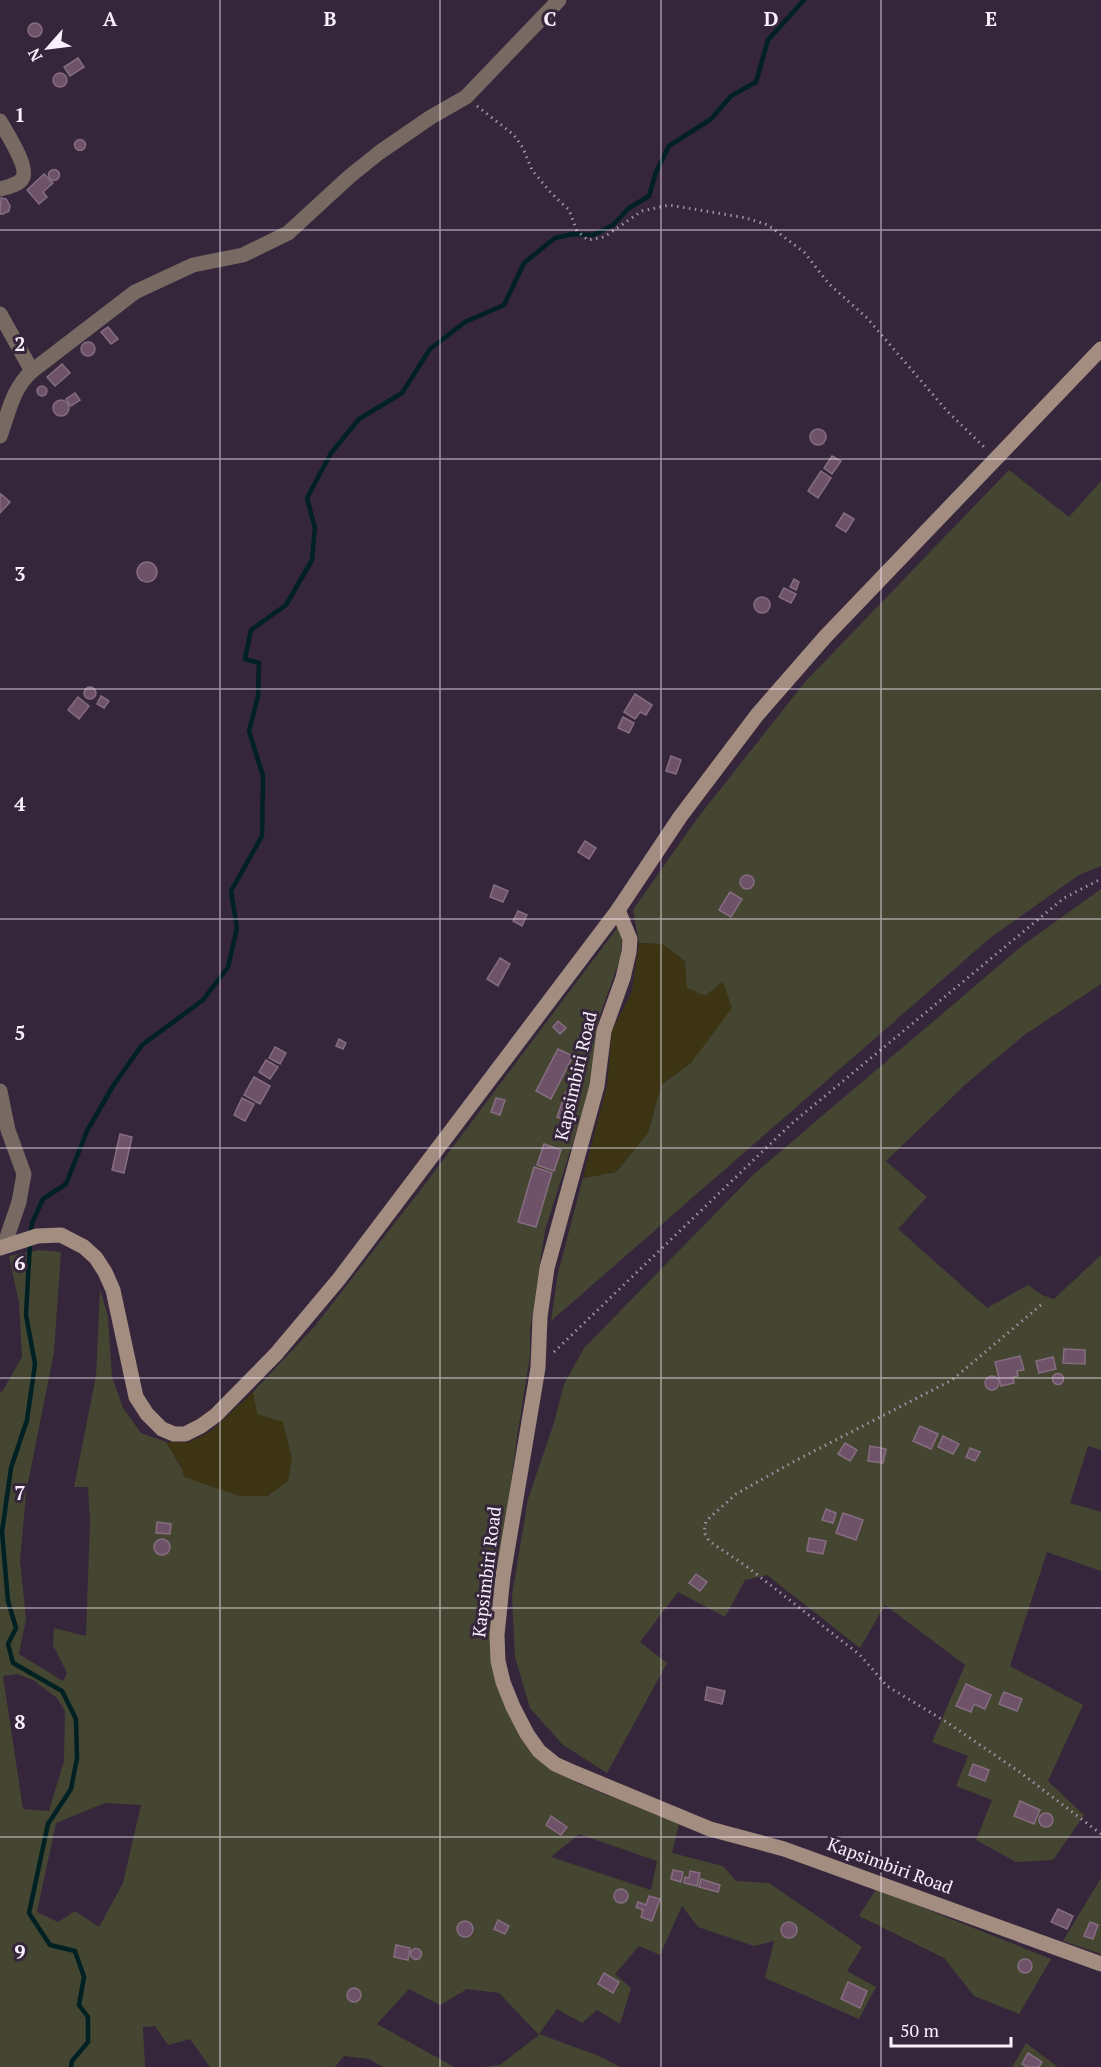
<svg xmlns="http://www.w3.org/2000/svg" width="1101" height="2067" font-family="'PT Serif',serif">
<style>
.green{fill:#454631;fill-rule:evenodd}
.sand{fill:#3c3413}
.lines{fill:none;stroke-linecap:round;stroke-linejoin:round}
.stream{stroke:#002123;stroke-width:4.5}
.building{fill:#6d5268;stroke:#866d81;stroke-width:1.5}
.path{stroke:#9f93a4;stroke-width:3;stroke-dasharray:1.5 4.5;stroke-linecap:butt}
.street{stroke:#786a62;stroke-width:15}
.secondary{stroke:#a38c80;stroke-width:15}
.grid{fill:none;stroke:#f9effd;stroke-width:1.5;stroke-opacity:0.55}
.labels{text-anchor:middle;stroke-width:6;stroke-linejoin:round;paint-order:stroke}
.street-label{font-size:18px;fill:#f9effd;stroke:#35263b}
.grid-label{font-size:20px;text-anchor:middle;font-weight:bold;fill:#f9effd;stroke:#35263b;stroke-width:6;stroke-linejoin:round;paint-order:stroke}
</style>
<rect width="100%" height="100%" fill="#35263b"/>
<g class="green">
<path d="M1009,470L1069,517L1101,481V866L1079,875L990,938L551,1321L558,1273L583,1178L616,1172L648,1133L661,1085L691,1063L723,982L705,996L686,988L685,961L662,944L639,943L633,910L696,820L805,682Z"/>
<path d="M1101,889V984L1023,1036L966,1084L886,1161L927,1197L898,1229L987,1308L1028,1285L1042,1295L1054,1299L1101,1255V1450L1088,1446L1070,1503L1101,1512V1571L1047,1552L1010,1666L1083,1705L1048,1781L1084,1815L1053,1860L1016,1862L976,1840L992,1800L956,1786L968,1756L932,1742L965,1665L885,1605L860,1648L767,1575L745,1580L725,1617L678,1592L640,1642L667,1663L607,1773L563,1745L530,1708L515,1657L512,1595L528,1499L554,1423L564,1384L584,1348L754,1174L1023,945Z"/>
<path d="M618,927L622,937L620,959L599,1018L592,1083L545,1230L530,1330V1356L517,1437L490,1637L495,1680L518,1731L540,1759L575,1782L679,1824L672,1853L723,1866L736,1881L769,1883L862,1947L847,1971L876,1987L859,2019L765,1978L774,1941L754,1946L698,1927L682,1906L660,1955L639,1946L615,1974L631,1988L620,2024L597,2010L582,2023L557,2009L539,2034L599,2056L620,2067H483L500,2065L539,2035L499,1993L467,1989L440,2005L409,1989L377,2024L454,2067H383L369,2059L344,2056L335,2067H210L190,2039L168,2045L155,2026L143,2027L145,2067H0V1391L2,1392L22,1357L19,1303L9,1256L39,1250L61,1252L54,1352L26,1493L20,1561L26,1619L19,1654L63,1681L67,1673L53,1645L54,1628L86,1636L90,1521L88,1487H74L96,1376L100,1289L108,1317L112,1377L123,1408L141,1433L166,1442L182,1469L239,1496H267L288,1481L256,1414L253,1392L315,1326L422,1188ZM17,1674L33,1680L57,1698L65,1711L64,1761L49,1811L23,1809L3,1676ZM105,1803L141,1805L123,1883L99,1927L75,1911L58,1922L37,1912L56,1823ZM579,1834L657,1861L651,1890L551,1857Z"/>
<path d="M1101,1878V1954L1063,1941Z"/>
<path d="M876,1889L1051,1959L1019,2014L974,1996L944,1958L859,1916Z"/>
<path d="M1026,2043L1058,2067H1012Z"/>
</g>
<g class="sand">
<path d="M639,943L662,944L685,961L687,988L705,996L723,982L732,1008L691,1063L661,1085L648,1133L616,1172L583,1178L607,1085L612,1031L632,991Z"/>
<path d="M253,1392L257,1414L283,1422L292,1458L288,1481L267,1496H239L184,1477L182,1468L166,1442H190L211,1431Z"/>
</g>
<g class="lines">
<g class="stream">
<path d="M30,1235L32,1223L43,1199L66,1184L87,1131L113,1086L142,1045L203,1000L228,967L237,928L231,891L262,836L263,776L249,731L258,696L259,663L245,659L251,630L286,605L312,560L315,528L307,498L331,453L359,419L402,393L430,349L465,322L504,305L524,263L555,238L572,234L593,235L613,225L629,208L649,196L656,172L669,146L711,119L731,96L756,82L768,40L804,0"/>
<path d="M30,1243L26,1315L35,1364L27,1420L11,1468L2,1532L8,1601L16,1628L8,1644L13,1663L62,1691L76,1719L77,1758L71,1789L48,1824L29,1913L50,1945L75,1951L84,1977L79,2005L88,2017V2042L72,2061L71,2067"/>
</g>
</g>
<g class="building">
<circle cx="35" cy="30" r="7"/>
<path d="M78,58L84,67L70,76L64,67Z"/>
<circle cx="60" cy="80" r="7"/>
<circle cx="80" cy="145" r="5.5"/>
<circle cx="54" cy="175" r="5.5"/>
<path d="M44,174L53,183L43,192L47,197L39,204L27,190Z"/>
<path d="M1,198L6,199L10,206L9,211L3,214H0Z"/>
<path d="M108,327L118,339L111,344L101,332Z"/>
<circle cx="88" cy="349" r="7"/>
<path d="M62,364L70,373L55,386L47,377Z"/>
<circle cx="42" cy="391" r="5"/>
<path d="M75,393L80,400L71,406L66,399Z"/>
<circle cx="61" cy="408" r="8"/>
<circle cx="818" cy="437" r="8"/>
<path d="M832,456L841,461L832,474L824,468Z"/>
<path d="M821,471L831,478L818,498L808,491Z"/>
<path d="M1,494L10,502L0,513V496Z"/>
<path d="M844,513L854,519L846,532L836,526Z"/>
<circle cx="147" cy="572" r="10"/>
<path d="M794,579L799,582L796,590L790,587Z"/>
<path d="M784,588L796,594L791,603L779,597Z"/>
<circle cx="762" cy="605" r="8"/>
<circle cx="90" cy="693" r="6"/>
<path d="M635,694L652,705L646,715L640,712L635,719L624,712Z"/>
<path d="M101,696L109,701L104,708L97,704Z"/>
<path d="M78,697L89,706L79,719L68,710Z"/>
<path d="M623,717L634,723L629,733L618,728Z"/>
<path d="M671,756L681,760L676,774L666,771Z"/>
<path d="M585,841L596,848L589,859L578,852Z"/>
<circle cx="747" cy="882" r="7"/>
<path d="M494,885L508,891L503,902L490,897Z"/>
<path d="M730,892L742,899L731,917L719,910Z"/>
<path d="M518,911L527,915L522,926L513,921Z"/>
<path d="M500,958L510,964L498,986L487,979Z"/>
<path d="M558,1021L566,1028L560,1034L553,1027Z"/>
<path d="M339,1039L346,1043L343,1049L336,1046Z"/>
<path d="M275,1047L286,1053L280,1064L269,1058Z"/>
<path d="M558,1049L573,1056L551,1099L536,1091Z"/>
<path d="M266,1060L278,1067L270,1079L259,1072Z"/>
<path d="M254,1077L270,1086L260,1104L244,1095Z"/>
<path d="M566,1092L578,1096L568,1121L557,1117Z"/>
<path d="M242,1098L254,1104L245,1121L234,1115Z"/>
<path d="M496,1098L505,1100L500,1115L491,1112Z"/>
<path d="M120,1134L132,1137L124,1173L112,1170Z"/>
<path d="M544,1144L561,1150L554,1171L537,1165Z"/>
<path d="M534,1167L552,1173L536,1227L518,1222Z"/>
<path d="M1064,1349L1085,1350V1364L1063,1363Z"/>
<path d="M1020,1356L1024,1370L1017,1371L1018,1376L1013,1377L1014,1383L1001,1386L995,1362Z"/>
<path d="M1053,1357L1056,1369L1039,1373L1036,1361Z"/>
<circle cx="1058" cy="1379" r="5.5"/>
<circle cx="992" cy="1383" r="7"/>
<path d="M920,1426L938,1434L931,1449L913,1441Z"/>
<path d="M943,1436L959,1444L953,1454L938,1447Z"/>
<path d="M845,1443L857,1450L850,1461L838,1454Z"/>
<path d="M870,1446L886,1449L883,1463L868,1461Z"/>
<path d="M970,1448L980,1452L975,1461L966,1457Z"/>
<path d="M826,1509L836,1513L833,1523L822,1520Z"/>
<path d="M843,1513L863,1520L856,1540L836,1533Z"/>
<path d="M157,1522L171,1524L170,1534L156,1533Z"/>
<path d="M809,1538L826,1541L823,1554L807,1551Z"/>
<circle cx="162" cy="1547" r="8"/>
<path d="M696,1574L707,1582L700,1591L689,1583Z"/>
<path d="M966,1684L991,1695L985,1709L974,1704L971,1712L956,1706Z"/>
<path d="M707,1687L725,1691L722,1704L705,1700Z"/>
<path d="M1004,1692L1022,1699L1017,1711L999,1704Z"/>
<path d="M973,1764L989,1770L985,1781L969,1775Z"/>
<path d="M1020,1801L1040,1810L1034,1824L1014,1816Z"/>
<circle cx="1046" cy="1820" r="7"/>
<path d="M551,1816L567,1827L561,1835L546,1825Z"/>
<path d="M673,1870L683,1872L681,1882L671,1879Z"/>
<path d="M690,1871L700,1873L697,1886L684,1883L685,1877L689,1878Z"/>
<path d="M701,1879L720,1885L718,1892L699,1887Z"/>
<circle cx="621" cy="1896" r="7"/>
<path d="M649,1896L660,1899L652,1921L641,1917L643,1910L636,1907L638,1902L646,1905Z"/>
<path d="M1058,1909L1073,1916L1067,1929L1051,1922Z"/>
<path d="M498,1920L509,1926L505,1934L494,1929Z"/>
<circle cx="465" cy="1929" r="8"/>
<circle cx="789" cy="1930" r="8"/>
<path d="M1090,1922L1098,1925L1093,1939L1084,1936Z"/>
<path d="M396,1945L410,1948L408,1960L394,1957Z"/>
<circle cx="416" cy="1954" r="5.5"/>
<circle cx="1025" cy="1966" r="7"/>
<path d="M604,1973L619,1982L613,1993L598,1984Z"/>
<path d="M848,1982L867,1991L860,2008L841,1999Z"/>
<circle cx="354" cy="1995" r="7"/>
<path d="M1028,2053L1042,2062L1039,2067H1027L1022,2064Z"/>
</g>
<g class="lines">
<g class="path">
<path d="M477,106L514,135L523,148L532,170L551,193L569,210L577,231L588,240L604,237L642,211L669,205L746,218L768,225L804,252L829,284L867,318L947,411L986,449"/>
<path d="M1041,1305L952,1380L793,1462L736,1494L706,1521L704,1532L709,1541L746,1566L860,1655L887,1686L948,1723L1021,1773L1101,1834"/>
<path d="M554,1352L790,1125L1064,898L1101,879"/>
</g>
<g class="street">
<path d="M0,121C6,132 30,168 22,179C18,185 7,187 0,189"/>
<path d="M0,314L32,371"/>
<path d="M0,436C9,412 12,389 32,371L135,292L193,265L243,255L288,233L350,176L380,152L431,117L466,97L559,0"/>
<path d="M0,1091L8,1130L24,1174L19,1202L4,1246"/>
</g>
<g class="secondary">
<path d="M618,910L630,939L629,952L623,978L604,1031L597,1086L547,1268L540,1317L538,1368L503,1576L497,1635L498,1661L503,1682L513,1707L527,1734L539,1751L555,1764L575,1773L710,1829L784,1849L1101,1964"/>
<path d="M0,1248L37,1236L61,1235L84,1247L96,1258L105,1272L113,1290L136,1397L147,1414L162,1429L174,1434H185L201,1426L216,1415L276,1354L339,1279L618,910L680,817L757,715L825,637L1101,349"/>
</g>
</g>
<path class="grid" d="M220,0V2067M440,0V2067M661,0V2067M881,0V2067M0,230H1101M0,459H1101M0,689H1101M0,919H1101M0,1148H1101M0,1378H1101M0,1608H1101M0,1837H1101"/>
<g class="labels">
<g class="street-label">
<text transform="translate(576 1076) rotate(-77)" y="6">Kapsimbiri Road</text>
<text transform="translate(487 1572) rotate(-83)" y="6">Kapsimbiri Road</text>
<text transform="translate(890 1866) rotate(20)" y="6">Kapsimbiri Road</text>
</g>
</g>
<g class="grid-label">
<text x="110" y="26">A</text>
<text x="330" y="26">B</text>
<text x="550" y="26">C</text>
<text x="771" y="26">D</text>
<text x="991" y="26">E</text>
<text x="20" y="122">1</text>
<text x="20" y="351">2</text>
<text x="20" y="581">3</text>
<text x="20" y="811">4</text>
<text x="20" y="1040">5</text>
<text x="20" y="1270">6</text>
<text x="20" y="1500">7</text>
<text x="20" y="1729">8</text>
<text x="20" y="1959">9</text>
</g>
<g transform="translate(48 48) rotate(242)" stroke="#35263b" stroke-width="4.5" paint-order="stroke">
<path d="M0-4.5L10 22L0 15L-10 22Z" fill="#f9effd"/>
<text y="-9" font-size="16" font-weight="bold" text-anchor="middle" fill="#f9effd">N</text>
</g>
<path d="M891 2037v9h120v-9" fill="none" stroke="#f9effd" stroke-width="3"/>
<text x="900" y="2037" font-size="18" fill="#f9effd" stroke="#35263b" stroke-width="4.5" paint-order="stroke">50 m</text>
</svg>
